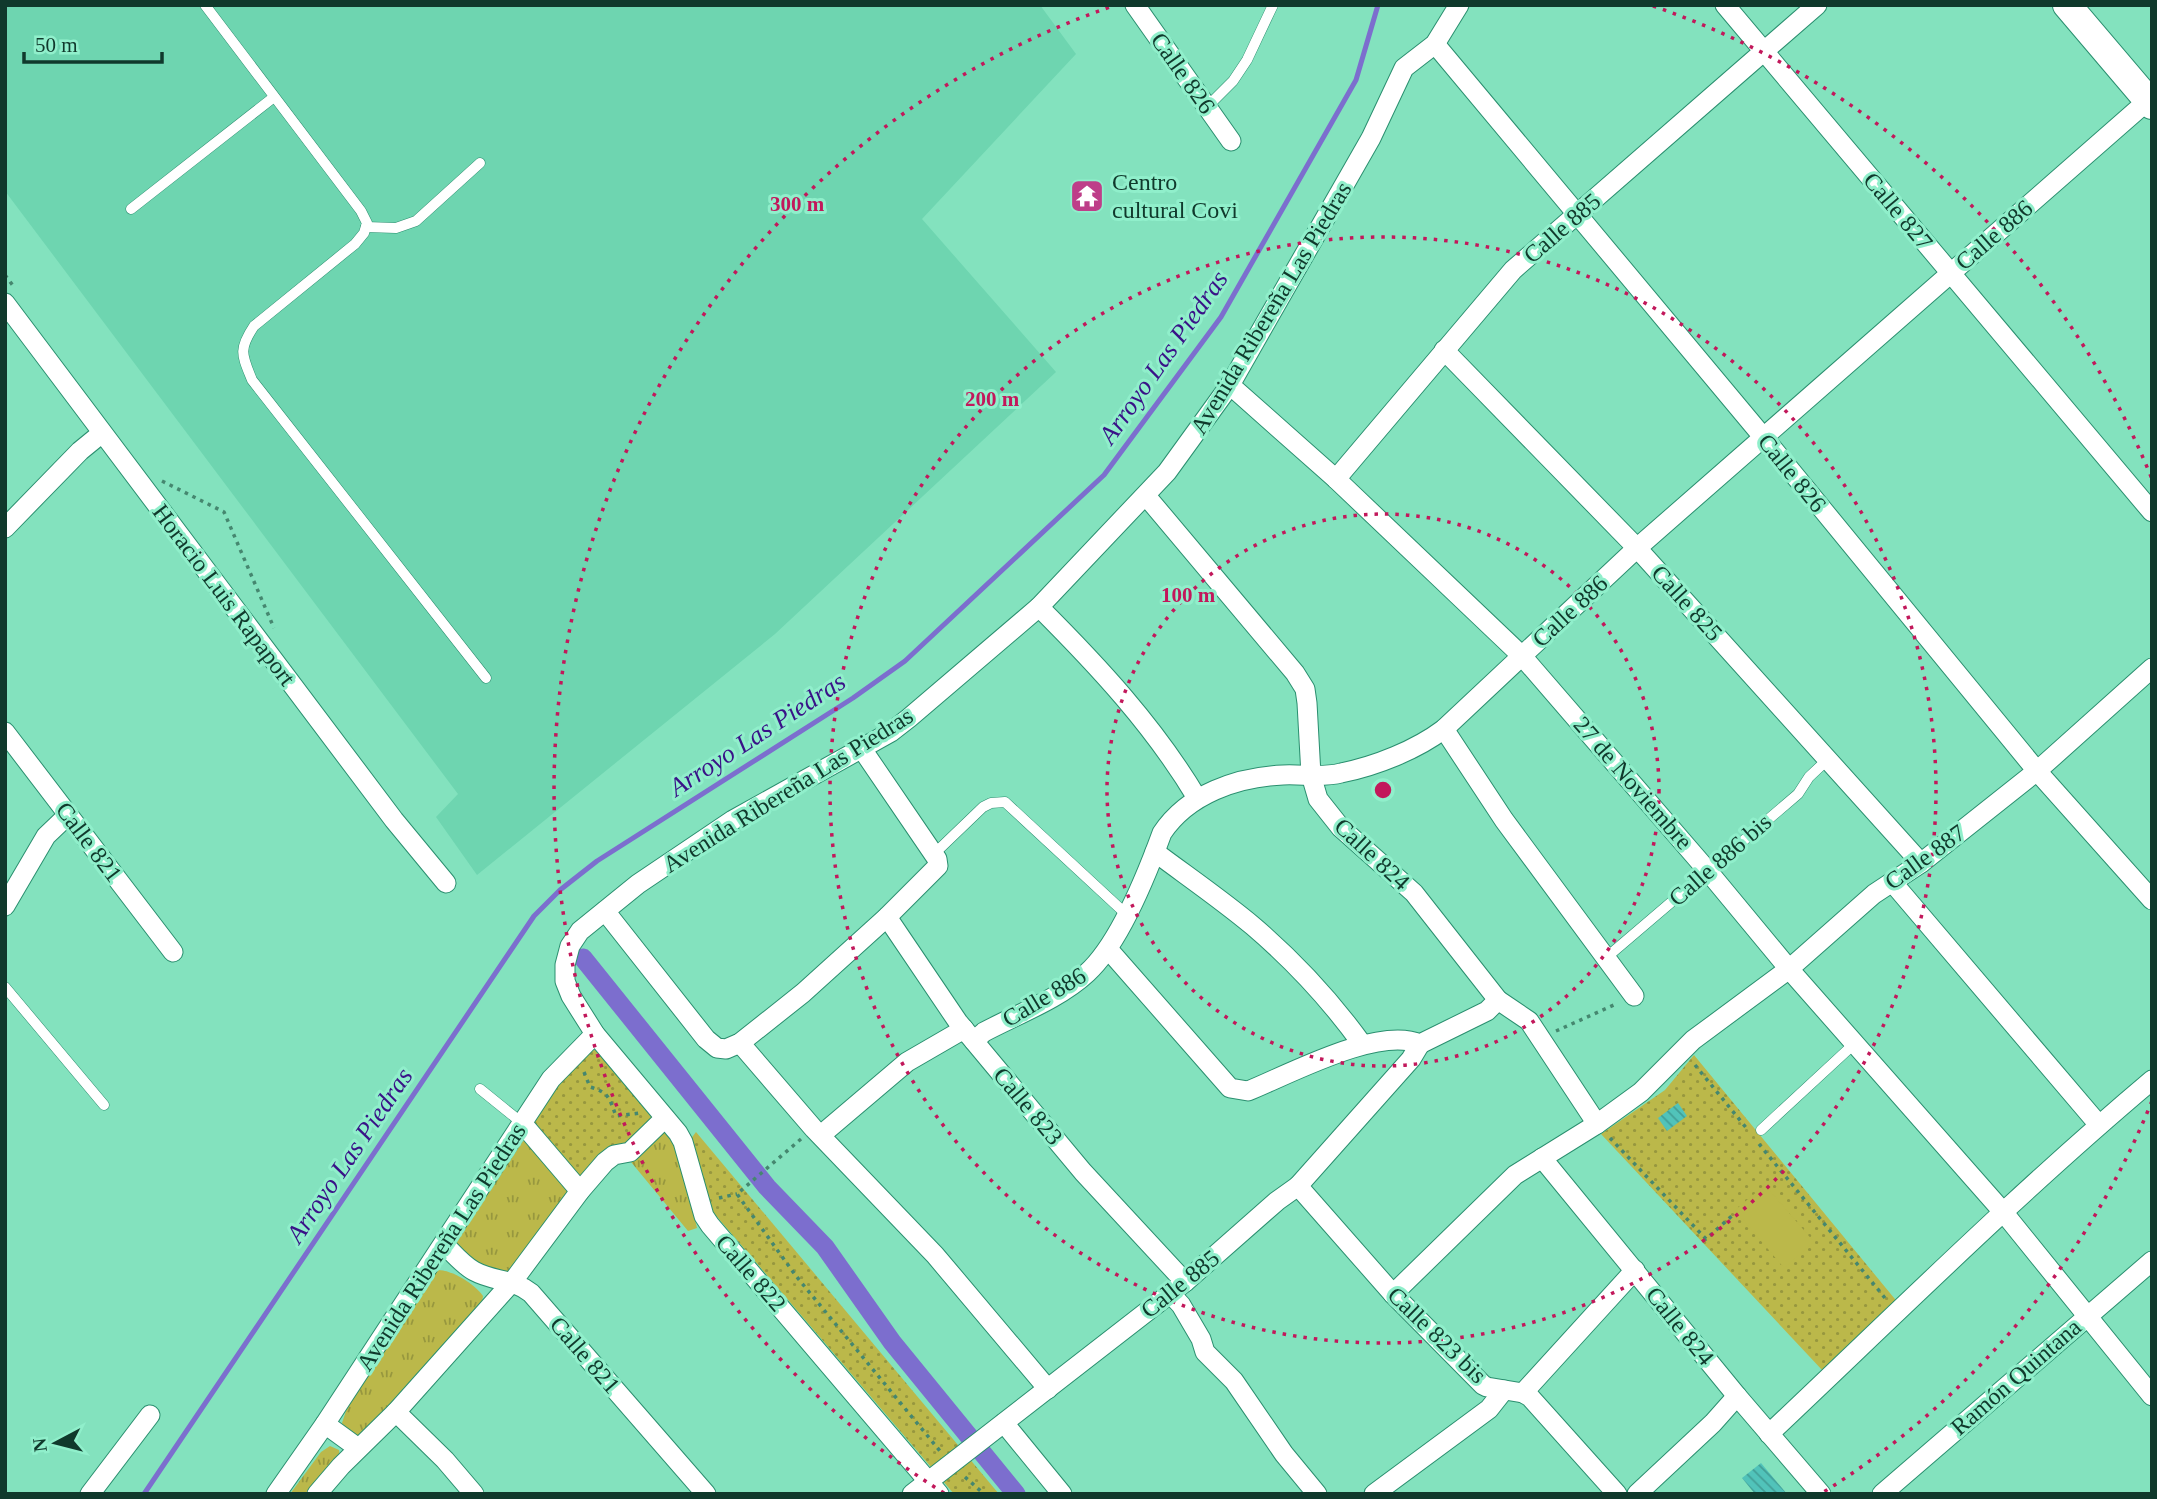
<svg xmlns="http://www.w3.org/2000/svg" width="2157" height="1499" font-family="Georgia,serif">
<style>
.built{fill:#6ed5b0}
.grass{fill:url(#grass-tufts)}
.park{fill:url(#park-dots)}
.pitch{fill:#bbb84a}
.lines{fill:none;stroke-linecap:round;stroke-linejoin:round}
.stream{stroke:#7c6ece;stroke-width:5}
.canal{stroke:#7c6ece;stroke-width:19}
.building{fill:url(#building-back-hatch)}
.lane-casing{stroke:#2a8f6f;stroke-width:11}
.street-casing{stroke:#2a8f6f;stroke-width:21}
.secondary-casing{stroke:#2a8f6f;stroke-width:30}
.path{stroke:#45876f;stroke-width:3.5;stroke-dasharray:3.5 5;stroke-linecap:butt}
.lane{stroke:#fff;stroke-width:10}
.street{stroke:#fff;stroke-width:19}
.secondary{stroke:#fff;stroke-width:28}
.ring{fill:none;stroke:#c2185b;stroke-width:3.5;stroke-dasharray:3.5 7}
.labels{text-anchor:middle;stroke-width:6;stroke-linejoin:round;paint-order:stroke}
.street-label{font-size:24px;fill:#10392c;stroke:#90efcb}
.poi-label{font-size:24px;fill:#10392c;stroke:#90efcb;text-anchor:start}
.water-label{font-size:26px;font-style:italic;fill:#391287;stroke:#90efcb}
.centre{fill:#c2185b;stroke:#90efcb;stroke-width:3.5}
.ring-label{font-size:21px;text-anchor:middle;font-weight:bold;fill:#c2185b;stroke:#90efcb;stroke-width:6;stroke-linejoin:round;paint-order:stroke}
</style>
<defs>
<pattern id="grass-tufts" width="24" height="20" patternUnits="userSpaceOnUse" patternTransform="scale(1.75)"><rect width="24" height="20" fill="#bbb84a"/><path d="M3 7l-1-3M5 7V3M7 7l1-3M15 17l-1-3M17 17v-4M19 17l1-3" fill="none" stroke="#97973e"/></pattern>
<pattern id="park-dots" width="8" height="8" patternUnits="userSpaceOnUse" patternTransform="scale(1.75)"><rect width="8" height="8" fill="#bbb84a"/><path d="M2 2h.1M6 6h.1" fill="none" stroke="#97973e" stroke-width="1.8" stroke-linecap="round"/></pattern>
<pattern id="building-back-hatch" width="6" height="6" patternUnits="userSpaceOnUse" patternTransform="scale(1.75)"><rect width="6" height="6" fill="#51c3ba"/><path d="M-1 5l2 2M0 0l6 6M5-1l2 2" fill="none" stroke="#429f97"/></pattern>
</defs>
<rect width="100%" height="100%" fill="#83e2be"/>
<path class="built" d="M5,5H1040L1076,54L922,219L1056,372L775,634L477,875L436,817L458,794L5,191Z"/>
<g class="grass">
<path d="M664,1132C687,1155 690,1197 697,1228L688,1231L631,1162Z"/>
<path d="M525,1136L571,1190L511,1275H492L451,1244Z"/>
<path d="M438,1270C452,1270 475,1284 483,1296L482,1302L459,1336L359,1437L345,1431L342,1423L346,1411L364,1378L430,1276Z"/>
<path d="M330,1446L339,1450L340,1459L315,1494H290L321,1452Z"/>
</g>
<g class="park">
<path d="M595,1050L603,1052L658,1119L582,1181L533,1124C545,1107 575,1052 595,1050Z"/>
<path d="M1694,1055L1899,1304L1823,1371L1601,1134L1665,1090Z"/>
<path d="M696,1132L999,1494H954L712,1211L690,1140Z"/>
</g>
<path class="pitch" d="M1765,1185L1814,1242L1784,1268L1735,1210Z"/>
<g class="lines">
<path class="stream" d="M144,1494L534,916L560,890L597,861L853,698L905,661L1104,475L1221,317L1356,80L1378,5"/>
<path class="canal" d="M583,958L767,1187L825,1247L892,1342L1016,1494"/>
</g>
<g class="building">
<path d="M1678,1103L1687,1116L1667,1131L1658,1118Z"/>
<path d="M1761,1463L1787,1494H1755L1742,1478Z"/>
</g>
<g class="lines">
<g class="lane-casing">
<g id="lane">
<path d="M205,5L361,211L367,223L364,233L355,244L254,326C238,350 242,355 252,380L486,678"/>
<path d="M1207,107L1233,81L1247,60L1273,5"/>
<path d="M131,209L274,97"/>
<path d="M366,227L396,228L416,221L480,163"/>
<path d="M933,855L983,807L991,803L1005,802L1126,914"/>
<path d="M1607,957L1798,794L1809,777L1828,759"/>
<path d="M5,987L104,1105"/>
<path d="M480,1089L522,1123"/>
<path d="M1761,1130L1854,1044"/>
</g>
</g>
<g class="street-casing">
<g id="street">
<path d="M1135,5L1231,141"/>
<path d="M1725,5L2152,512"/>
<path d="M1435,44L1764,438L2037,771L2152,900"/>
<path d="M5,303L394,820L446,883"/>
<path d="M1444,350L1637,548L1921,863"/>
<path d="M1230,385L1336,479L1522,656L1707,870L1789,969L2004,1213L2152,1396"/>
<path d="M1336,479L1513,270L1817,5"/>
<path d="M1147,497L1295,673L1305,689L1307,703L1311,775L1318,799L1341,828L1414,893L1498,1000L1529,1021L1597,1124"/>
<path d="M5,528L80,451L102,433"/>
<path d="M1039,607C1098,666 1154,726 1197,798"/>
<path d="M1444,729L1504,820L1634,996"/>
<path d="M5,732L173,952"/>
<path d="M1155,852C1187,876 1222,900 1253,926C1294,961 1331,1001 1362,1044"/>
<path d="M1893,883L2099,1125"/>
<path d="M5,906L46,836L68,815"/>
<path d="M605,911L706,1039L717,1048L726,1049L740,1043L803,993L887,917L938,866L937,859L862,749"/>
<path d="M887,917L958,1022L1083,1172L1185,1282"/>
<path d="M1108,949L1230,1088L1248,1091C1290,1074 1378,1026 1420,1044L1487,1011L1498,1000"/>
<path d="M974,1041L984,1032C1018,1014 1059,999 1087,973C1119,944 1147,874 1162,833C1188,794 1237,777 1283,775C1302,774 1323,778 1341,773C1376,766 1416,750 1444,729L1637,548L2152,97"/>
<path d="M740,1043L814,1129L935,1255L1048,1389"/>
<path d="M522,1123L580,1191"/>
<path d="M821,1135L907,1062L964,1029"/>
<path d="M1542,1158L1737,1396"/>
<path d="M1298,1186L1393,1294L1483,1385L1487,1387L1523,1393L1530,1397L1617,1494"/>
<path d="M444,1244C453,1253 463,1265 474,1271C494,1282 512,1278 531,1293L706,1494"/>
<path d="M1170,1293L1181,1305L1201,1339L1205,1352L1234,1381L1284,1454L1317,1494"/>
<path d="M1393,1294L1515,1175L1597,1124L1641,1092L1693,1040L1789,969L1874,894L1921,863L2037,771L2152,668"/>
<path d="M1523,1393L1635,1270"/>
<path d="M396,1412L445,1460L474,1494"/>
<path d="M1004,1423L1062,1494"/>
<path d="M325,1424L358,1448"/>
<path d="M1769,1434C1895,1315 2019,1192 2152,1080"/>
<path d="M90,1494L150,1415"/>
<path d="M276,1494L325,1424L551,1079L595,1034"/>
<path d="M317,1494L341,1466L396,1412L513,1281L580,1191L605,1162L614,1155L630,1152L665,1118"/>
<path d="M912,1494L1185,1282L1277,1201L1298,1186L1411,1059L1420,1044"/>
<path d="M939,1494L710,1225L704,1216L683,1142L678,1133L595,1034L571,996L565,981V965L570,946L580,931L638,884L733,820L891,732L909,718L1039,607L1167,472L1230,385L1371,138L1404,68L1435,44L1459,5"/>
<path d="M1374,1494L1489,1409L1504,1390"/>
<path d="M1637,1494L1713,1423L1737,1396L1821,1494"/>
<path d="M1882,1494L2152,1261"/>
</g>
</g>
<g class="secondary-casing">
<path id="secondary" d="M2067,5L2152,105"/>
</g>
<g class="path">
<path d="M5,275L14,287"/>
<path d="M162,481L224,512L274,628"/>
<path d="M1556,1031L1616,1004"/>
<path d="M1695,1065L1748,1130"/>
<path d="M584,1072L590,1087C610,1093 609,1098 616,1116L640,1113"/>
<path d="M1610,1138L1706,1239L1734,1214"/>
<path d="M801,1139L737,1194L796,1276L940,1451"/>
<path d="M1759,1144L1885,1298"/>
<path d="M719,1198L737,1194"/>
<path d="M965,1477L984,1494"/>
</g>
<use href="#lane" class="lane"/>
<use href="#street" class="street"/>
<use href="#secondary" class="secondary"/>
</g>
<g class="ring">
<circle cx="1383" cy="790" r="276"/>
<circle cx="1383" cy="790" r="553"/>
<path d="M2152 1101A829 829 0 0 1 1822 1493M944 1493A829 829 0 0 1 1113 6M1653 6A829 829 0 0 1 2152 479"/>
</g>
<defs>
<g id="temple-square" transform="scale(1.75)"><rect x="-9" y="-9" width="18" height="18" rx="4" fill="#be3e89" stroke="#90efcb"/><path d="M0-6L5-2H3V0L6.5 2.5H4V6H1.5V3h-3V6H-4V2.5H-6.5L-3 0V-2H-5Z" fill="#fff"/></g>
</defs>
<g fill-rule="evenodd">
<use href="#temple-square" x="1087" y="196"/>
</g>
<g class="labels">
<g class="street-label">
<text transform="translate(1183 73) rotate(55)" y="8">Calle 826</text>
<text transform="translate(1898 211) rotate(50)" y="8">Calle 827</text>
<text transform="translate(1562 228) rotate(-41)" y="8">Calle 885</text>
<text transform="translate(1994 235) rotate(-41)" y="8">Calle 886</text>
<text transform="translate(1271 308) rotate(-59)" y="8">Avenida Ribereña Las Piedras</text>
<text transform="translate(1792 473) rotate(51)" y="8">Calle 826</text>
<text transform="translate(224 595) rotate(53)" y="8">Horacio Luis Rapaport</text>
<text transform="translate(1687 603) rotate(48)" y="8">Calle 825</text>
<text transform="translate(1570 611) rotate(-43)" y="8">Calle 886</text>
<text transform="translate(1633 783) rotate(49)" y="8">27 de Noviembre</text>
<text transform="translate(788 790) rotate(-32)" y="8">Avenida Ribereña Las Piedras</text>
<text transform="translate(89 842) rotate(53)" y="8">Calle 821</text>
<text transform="translate(1372 854) rotate(43)" y="8">Calle 824</text>
<text transform="translate(1925 857) rotate(-36)" y="8">Calle 887</text>
<text transform="translate(1720 860) rotate(-41)" y="8">Calle 886 bis</text>
<text transform="translate(1044 997) rotate(-31)" y="8">Calle 886</text>
<text transform="translate(1028 1106) rotate(50)" y="8">Calle 823</text>
<text transform="translate(441 1247) rotate(-57)" y="8">Avenida Ribereña Las Piedras</text>
<text transform="translate(751 1273) rotate(49)" y="8">Calle 822</text>
<text transform="translate(1180 1284) rotate(-39)" y="8">Calle 885</text>
<text transform="translate(1680 1326) rotate(51)" y="8">Calle 824</text>
<text transform="translate(1437 1335) rotate(44)" y="8">Calle 823 bis</text>
<text transform="translate(585 1355) rotate(49)" y="8">Calle 821</text>
<text transform="translate(2016 1377) rotate(-41)" y="8">Ramón Quintana</text>
</g>
<g class="poi-label">
<text x="1112" y="190">Centro<tspan x="1112" dy="28">cultural Covi</tspan></text>
</g>
<g class="water-label">
<text transform="translate(1163 357) rotate(-55)" y="9">Arroyo Las Piedras</text>
<text transform="translate(757 734) rotate(-33)" y="9">Arroyo Las Piedras</text>
<text transform="translate(349 1155) rotate(-56)" y="9">Arroyo Las Piedras</text>
</g>
</g>
<circle cx="1383" cy="790" r="10" class="centre"/>
<g class="ring-label">
<text x="797" y="211">300 m</text>
<text x="992" y="406">200 m</text>
<text x="1188" y="602">100 m</text>
</g>
<rect width="2157" height="1499" fill="none" stroke="#10392c" stroke-width="14"/>
<g transform="translate(56 1443) rotate(263)" stroke="#90efcb" stroke-width="5" paint-order="stroke">
<path d="M0-5L12 26L0 18L-12 26Z" fill="#10392c"/>
<text y="-10" font-size="19" font-weight="bold" text-anchor="middle" fill="#10392c">N</text>
</g>
<path d="M24 52v10h138v-10" fill="none" stroke="#10392c" stroke-width="3.5"/>
<text x="35" y="52" font-size="21" fill="#10392c" stroke="#90efcb" stroke-width="5" paint-order="stroke">50 m</text>
</svg>
